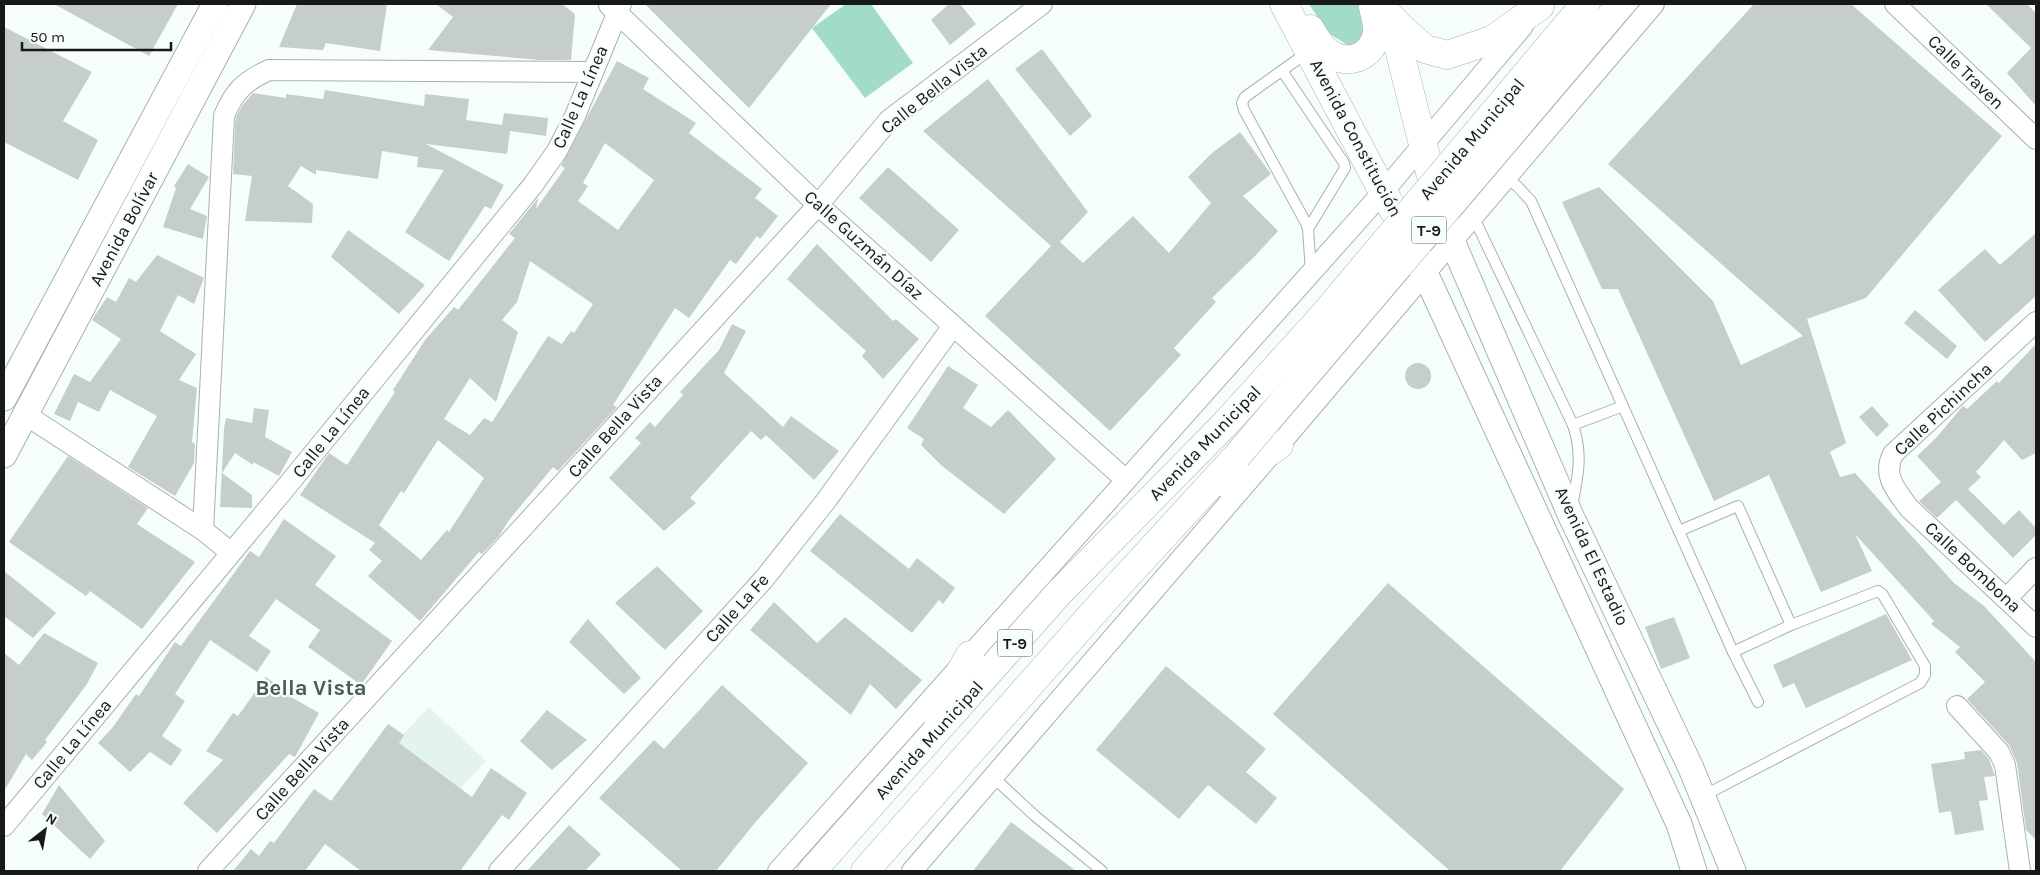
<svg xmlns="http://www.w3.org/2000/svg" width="2040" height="875" font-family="Karla,sans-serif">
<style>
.built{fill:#e3f4ed}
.green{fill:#a3dcc6}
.building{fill:#c6cecb;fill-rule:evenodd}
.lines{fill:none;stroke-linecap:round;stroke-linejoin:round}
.service-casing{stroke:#a9b1ae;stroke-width:12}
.minor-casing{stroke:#a9b1ae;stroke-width:22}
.tertiary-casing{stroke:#a9b1ae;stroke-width:27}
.secondary-casing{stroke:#a9b1ae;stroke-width:29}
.trunk-casing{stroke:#a9b1ae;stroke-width:29}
.service{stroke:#fff;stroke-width:10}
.minor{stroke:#fff;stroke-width:20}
.tertiary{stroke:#fff;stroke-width:25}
.secondary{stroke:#fff;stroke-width:28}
.trunk{stroke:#fff;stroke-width:28}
.trunk-bridge-casing{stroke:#a9b1ae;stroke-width:29;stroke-linecap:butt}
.trunk-bridge{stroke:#fff;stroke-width:28}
.labels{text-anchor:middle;stroke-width:4.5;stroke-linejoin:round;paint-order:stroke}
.shield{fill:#f5fefa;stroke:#595e5c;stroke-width:1}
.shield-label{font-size:16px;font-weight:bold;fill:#161918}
.street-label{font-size:18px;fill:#161918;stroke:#f5fefa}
.district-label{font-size:22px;font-weight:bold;fill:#505855;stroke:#f5fefa}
</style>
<rect width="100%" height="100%" fill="#f5fefa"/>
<path class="built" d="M429,707L486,761L404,848L347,794Z"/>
<g class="green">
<path d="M846,4H871L913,63L865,98L812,28Z"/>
<path d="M1309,4H1365L1368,38L1351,47L1328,33Z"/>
</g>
<g class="building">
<path d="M54,4H178L149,56Z"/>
<path d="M297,4H387L380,51L326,43L323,50L279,47Z"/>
<path d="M436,4H562L575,14L571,60H540L428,50L453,17Z"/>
<path d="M645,4H831L749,108Z"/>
<path d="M949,4H960L976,24L950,45L931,20Z"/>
<path d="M1754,4H1851L2002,136L1866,298L1807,319L1846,443L1830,452L1840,477L1855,473L1954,583L1984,606L2036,662V840L2026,830L2017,763L2009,745L1967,699L1985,682L1955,652L1960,647L1931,624L1934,621L1855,534L1872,571L1821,592L1769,475L1714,501L1618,289H1602L1562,202L1599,187L1713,301L1741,365L1803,336L1608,164Z"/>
<path d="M1986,4H2027L2036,13V106L2007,73L2031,48Z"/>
<path d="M4,27L92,72L63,121L98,140L78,180L4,142Z"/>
<path d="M1042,49L1092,116L1070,136L1015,69Z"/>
<path d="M617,61L649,78L643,89L696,123L689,133L762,189L755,198L778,216L760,239L757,236L736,264L730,260L689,318L675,308L613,405L617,407L558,471L553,467L509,520L499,536L482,554L479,552L420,621L368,576L382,561L369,550L375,543L300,495L329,453L347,465L395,392L393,390L425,340L454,307L458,310L515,238L509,234L538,198L536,209L565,168L561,166ZM605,143L654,180L618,230L578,201L588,186L583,183ZM530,261L593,304L574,333L571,331L562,344L548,336L492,422L484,418L470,435L444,419L470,378L496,402L518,332L502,320L517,302ZM438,440L484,478L449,532L447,530L421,560L379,525L401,491L404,493Z"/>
<path d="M988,79L1088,212L1060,242L1083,263L1133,216L1169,253L1211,203L1188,177L1212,153L1240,132L1271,174L1243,196L1278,231L1257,254L1212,298L1216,302L1174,348L1181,355L1110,431L985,316L1051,246L923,131Z"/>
<path d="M325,90L424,106L425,94L469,99L466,120L502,125L504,113L548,118L546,136L510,131L507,154L426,144L504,185L491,209L485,206L449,261L405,232L444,170L417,167L418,157L382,151L378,179L316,170V175L301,166L288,186L313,204L312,223L245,221L252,176L233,174L235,124L236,117L242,106L253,93L286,98V94L323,99Z"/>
<path d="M188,164L209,177L190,209L207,216L203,239L163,227L176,188L174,186Z"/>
<path d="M888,167L959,230L931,262L859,198Z"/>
<path d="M348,230L425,285L399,314L331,257Z"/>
<path d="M2036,233V296L1985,342L1938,290L1985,249L2000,265Z"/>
<path d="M817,244L893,321L896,319L919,339L883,379L862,356L866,351L787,279Z"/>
<path d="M157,255L204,278L194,304L178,295L160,331L196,354L179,380L197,388L192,442L195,444L194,463L175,496L128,467L157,416L110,390L99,412L78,402L70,421L54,414L74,374L90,382L121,339L92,320L107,297L116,302L129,278L136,282Z"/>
<path d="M1915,310L1957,346L1947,359L1904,323Z"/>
<path d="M732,324L746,331L724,373L783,427L791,416L839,451L814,480L766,435L761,440L751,431L690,498L696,503L664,531L609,478L641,443L635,438L650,422L655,427L683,395L680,392L719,350Z"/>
<path d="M2036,344V453L2022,460L2004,440L1976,472L1981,477L1968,489L2004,525L2019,510L2036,528V535L2013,558L1956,500L1937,518L1922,504L1919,501L1941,482L1917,456L1936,438L1963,406L1967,409L1997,381L1999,383Z"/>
<circle cx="1418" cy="376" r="13"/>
<path d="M948,366L978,385L963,408L991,427L1008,410L1056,459L1004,514L942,466L921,445L924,439L907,428Z"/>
<path d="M1872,406L1889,425L1877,437L1859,417Z"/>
<path d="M254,408L269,410L265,437L292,452L279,476L253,462V465L235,453L222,473L252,495V508L220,507L224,429L226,418L252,423Z"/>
<path d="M68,456L148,508L137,524L195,562L142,629L90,591L86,596L9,542Z"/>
<path d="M840,514L909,569L917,558L955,588L943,604L939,600L912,633L810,551Z"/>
<path d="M284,519L336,556L315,585L392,641L361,685L308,647L320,630L276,599L249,636L271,651L257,672L210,640L175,694L185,701L162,736L182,750L171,766L150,752L130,772L98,743L113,727L136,694L139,696L175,642L181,646L250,551L259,557Z"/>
<path d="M657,566L703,611L665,650L615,603Z"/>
<path d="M4,571L56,613L33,638L4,616Z"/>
<path d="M1388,583L1624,789L1560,871H1450L1273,714Z"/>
<path d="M774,602L817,643L845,617L922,680L896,709L870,684L851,715L750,630Z"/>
<path d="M1886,614L1912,660L1806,708L1794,683L1783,688L1773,665Z"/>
<path d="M1674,617L1690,658L1661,669L1645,627Z"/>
<path d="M588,619L641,678L624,694L569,642Z"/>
<path d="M44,633L98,663L87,684L45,740L47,742L32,760L26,754L4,791V653L19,665Z"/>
<path d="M1166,666L1266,749L1246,772L1277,798L1256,824L1208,785L1179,819L1096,750Z"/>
<path d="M266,677L285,691L284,693L319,713L295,757L289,754L217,833L183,803L223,760L206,751L233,713L238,716Z"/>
<path d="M722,685L808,763L754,824L716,871H682L599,798L654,740L664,749Z"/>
<path d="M547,710L587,740L552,770L520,741Z"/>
<path d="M388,724L404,735L399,743L472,797L491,768L527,793L509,820L502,815L460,871H361L325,844L305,871H233L251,849L259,856L270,841L274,843L314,789L331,801Z"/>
<path d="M1981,750L1989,759L1995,776L1984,777L1988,800L1979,801L1984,830L1955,835L1951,811L1939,813L1931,764L1965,759L1964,752Z"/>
<path d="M59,785L105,841L90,859L42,814Z"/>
<path d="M1011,822L1076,871H973Z"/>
<path d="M569,825L601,854L585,871H527Z"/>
</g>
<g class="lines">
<g class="service-casing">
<g id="service">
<path d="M1308,52L1245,97L1242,103L1244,110L1306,223L1308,229L1311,272"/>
<path d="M1283,72L1344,163L1345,168L1308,229"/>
<path d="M1505,177L1517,186L1531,201L1733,652L1758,702"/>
<path d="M1473,216L1573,425C1583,455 1578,476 1572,506"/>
<path d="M1573,425L1623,406"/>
<path d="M1679,531L1738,506L1791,625"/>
<path d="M993,777L1035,816L1102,871"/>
<path d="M1703,796L1920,683L1925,675V666L1883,595L1878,591L1791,625L1733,652"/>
</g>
</g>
<g class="minor-casing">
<g id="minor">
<path d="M1895,4L2036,139"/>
<path d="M609,5L818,205L1126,480"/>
<path d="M2036,322L1893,454C1882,476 1896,490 1909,508L2036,627"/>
<path d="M26,415L203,530L230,552"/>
<path d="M203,530L224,116C234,91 245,81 269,70L592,72"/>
<path d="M2007,598L2036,568"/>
<path d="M1957,706L1999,752L2005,765L2020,871"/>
<path d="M4,826L282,492L533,185L557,151L575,116L621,4"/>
<path d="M208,871L818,205L889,120L1042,4"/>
<path d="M499,871L764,579L825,502L953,326"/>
<path d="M778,871L1383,192L1523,26"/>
<path d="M912,871L1279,445L1654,4"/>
</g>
</g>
<g class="tertiary-casing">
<g id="tertiary">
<path d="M1452,241L1570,514L1691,768L1733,871"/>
<path d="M1425,273L1679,824L1694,871"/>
<path d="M4,398L215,4"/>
<path d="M4,455L243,4"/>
</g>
</g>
<g class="secondary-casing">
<g id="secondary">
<path d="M1284,4L1383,192L1410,238L1425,273"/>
<path d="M1376,4L1398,45L1438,204L1452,241"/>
<path d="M1391,17L1398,25L1425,49L1447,55L1492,40L1540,6"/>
<path d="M1310,29C1315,37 1321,48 1329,53C1347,66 1370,58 1376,37C1379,28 1375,16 1373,7"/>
</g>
</g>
<g class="trunk-casing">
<g id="trunk">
<path d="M1225,483L1279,445"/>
<path d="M936,714L970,655"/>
<path d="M812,871L1058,594L1226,423"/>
<path d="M865,871L1103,602L1237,456"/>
</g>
</g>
<use href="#service" class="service"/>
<use href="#minor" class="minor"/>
<use href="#tertiary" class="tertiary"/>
<use href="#secondary" class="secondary"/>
<use href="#trunk" class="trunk"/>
<g class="trunk-bridge-casing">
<g id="trunk-bridge">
<path d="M1226,423L1322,317L1585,4"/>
<path d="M1237,456L1621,4"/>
</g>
</g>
<use href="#trunk-bridge" class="trunk-bridge"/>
</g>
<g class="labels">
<g class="shield">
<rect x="1411.5" y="216.5" width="35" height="27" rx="4"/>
<rect x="997.5" y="629.5" width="35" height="27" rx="4"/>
</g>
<g class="shield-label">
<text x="1429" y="236">T-9</text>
<text x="1015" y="649">T-9</text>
</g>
<g class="street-label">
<text transform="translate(1966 72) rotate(44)" y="6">Calle Traven</text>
<text transform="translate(934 89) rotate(-39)" y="6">Calle Bella Vista</text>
<text transform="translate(580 97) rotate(-66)" y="6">Calle La Línea</text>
<text transform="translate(1356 138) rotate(62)" y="6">Avenida Constitución</text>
<text transform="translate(1472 139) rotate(-50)" y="6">Avenida Municipal</text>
<text transform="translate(124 229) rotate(-62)" y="6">Avenida Bolívar</text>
<text transform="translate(864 245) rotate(42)" y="6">Calle Guzmán Díaz</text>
<text transform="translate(1943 409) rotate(-43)" y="6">Calle Pichincha</text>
<text transform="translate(615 426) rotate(-48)" y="6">Calle Bella Vista</text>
<text transform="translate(331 432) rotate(-51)" y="6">Calle La Línea</text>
<text transform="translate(1205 443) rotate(-46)" y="6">Avenida Municipal</text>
<text transform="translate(1592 556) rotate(65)" y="6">Avenida El Estadio</text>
<text transform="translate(1973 567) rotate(43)" y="6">Calle Bombona</text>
<text transform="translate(737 608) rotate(-48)" y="6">Calle La Fe</text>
<text transform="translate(929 740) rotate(-48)" y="6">Avenida Municipal</text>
<text transform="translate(72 744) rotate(-50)" y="6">Calle La Línea</text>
<text transform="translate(302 769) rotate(-48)" y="6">Calle Bella Vista</text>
</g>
<g class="district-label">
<text x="311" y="695">Bella Vista</text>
</g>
</g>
<rect width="2040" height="875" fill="none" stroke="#161918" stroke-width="10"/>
<g transform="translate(45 830) rotate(31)" stroke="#f5fefa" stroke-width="4" paint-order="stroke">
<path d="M0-4L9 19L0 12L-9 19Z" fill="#161918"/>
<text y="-8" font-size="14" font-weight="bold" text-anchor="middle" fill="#161918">N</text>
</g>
<path d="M22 42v8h149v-8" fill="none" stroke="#161918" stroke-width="2.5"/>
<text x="30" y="42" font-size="15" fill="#161918" stroke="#f5fefa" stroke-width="4" paint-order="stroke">50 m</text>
</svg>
